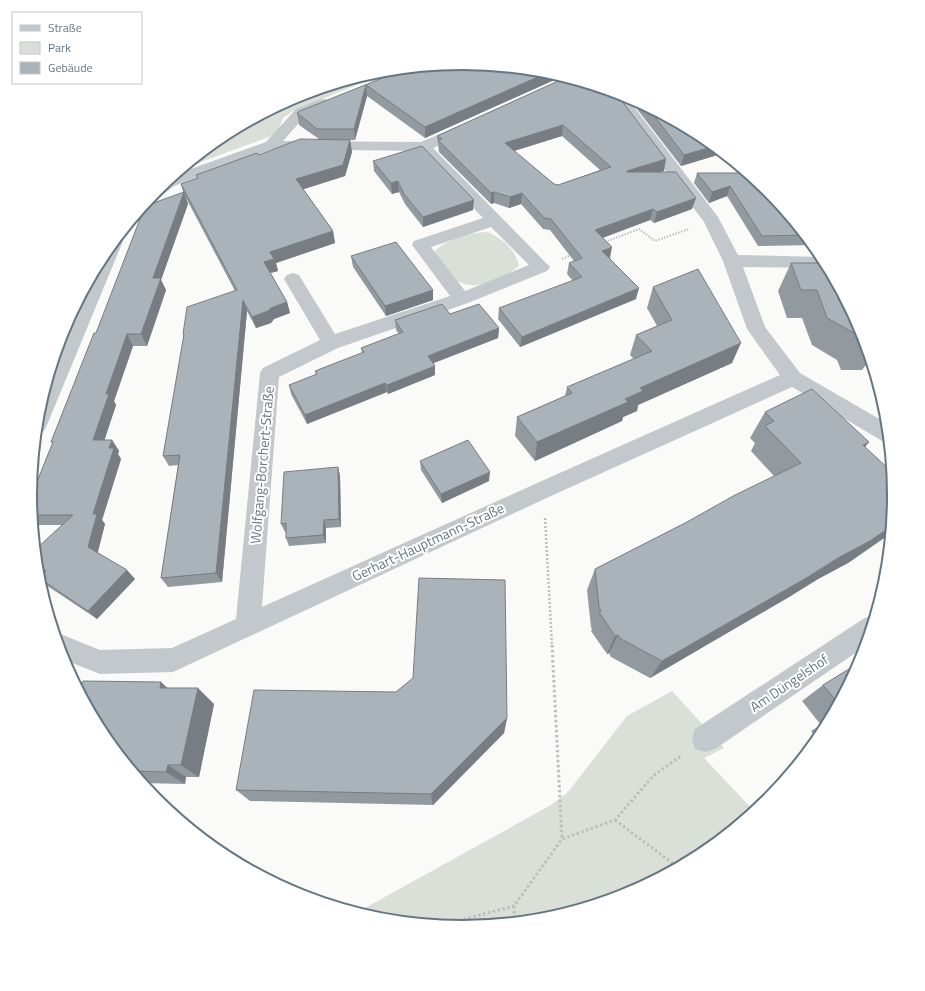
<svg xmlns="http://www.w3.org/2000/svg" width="925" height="991" font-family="'Titillium Web',sans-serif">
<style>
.green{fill:#dadfd7}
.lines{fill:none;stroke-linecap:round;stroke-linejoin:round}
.path-far2{stroke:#bbbfc2;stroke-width:2;stroke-dasharray:1.5 1.5;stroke-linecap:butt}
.path-far1{stroke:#bbbfc2;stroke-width:2.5;stroke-dasharray:2 2;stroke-linecap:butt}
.path{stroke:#bbbfc2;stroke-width:3;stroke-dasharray:2.5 2.5;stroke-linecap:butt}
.street{fill:#c3c8cc;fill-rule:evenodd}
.wall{fill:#929a9f;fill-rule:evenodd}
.shaded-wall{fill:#777d82}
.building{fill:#aab3b9;stroke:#777d82;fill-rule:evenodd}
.labels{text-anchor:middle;stroke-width:4;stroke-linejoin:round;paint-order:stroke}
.street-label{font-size:14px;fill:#657683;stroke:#fff}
.rim{fill:none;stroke:#657683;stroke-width:2}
</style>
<rect width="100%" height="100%" fill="#fafaf8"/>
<g class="green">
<path d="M393,70L293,111L283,118L278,131L269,137L182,169L222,136L297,96L378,71Z"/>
<path d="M488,232C503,239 515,249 519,266C498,283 466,296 446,272C440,264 437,260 435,250C451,238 468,233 488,232Z"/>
<path d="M672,691L724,748L704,758L755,812L703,855L628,895L547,920L462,928L378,920L297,895L289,891L365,908L551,805L568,792L627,716Z"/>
</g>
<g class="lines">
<g class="path-far2">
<path d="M605,242L639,229L655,241L689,229"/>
<path d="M562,259L572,255"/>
</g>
<path class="path-far1" d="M545,518L552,646"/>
<g class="path">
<path d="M552,645L562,839"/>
<path d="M615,820L679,868"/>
<path d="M514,906L515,923"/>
<path d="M451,927L461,920L514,906L562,839L615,820L654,775L681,756"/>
</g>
<g class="street">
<path d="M607,90L625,95L718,217L738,255L823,257L829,268L743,267L765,327L800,373L888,424L890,443L882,441L792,387L551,496L173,672L100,674L62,659L55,634L58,633L100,650L172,648L236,619L260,373L263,368L320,340L284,279L287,275L293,273L299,275L335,334L450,296L412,245L414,241L483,218L419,151L273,149L174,186L157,199L148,200L157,190L174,175L266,142L296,109L318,100L323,99L328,100L330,103L328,106L306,115L283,141L421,142L459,126L464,125L469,126L471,129L469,132L433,148L550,267L547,271L468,303L338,348L279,377L262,607L535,484L780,375L747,329L723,261L704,222L608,94L606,91ZM491,227L529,265L465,291L431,247Z"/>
<path d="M118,236L121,237L123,241L47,425L44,431L36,433L38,411L51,368L90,280L103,255Z"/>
<path d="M872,615L875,617L867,645L715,749L705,752L695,749L692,739L695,729L863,619Z"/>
</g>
</g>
<g class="wall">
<path d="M405,69L547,71L563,76L425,138L367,96L355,140H350L352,152L345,176L303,189L333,231L335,243L276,263L278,271L270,273L287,302L290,313L274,319L271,323L256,328L247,311L222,582L168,587L161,578L178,465L169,466L163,456L184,336L183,334L235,291L186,198L188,204L161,280L166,290L147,346H133L114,401L116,405L104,440H112L119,451L118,454L121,459L102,520L105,524L97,552L135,579L97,619L49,587L39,578L45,572L37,567L35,550L62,525H34L33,524L30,499L53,443L51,442L96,333L183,192L181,184L197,178L196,175L259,155L319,139L299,125L297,113Z"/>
<path d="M567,77L664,171L658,172L692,209L654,223L650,220L603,238L610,258L636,299L520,347L498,319L499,308L573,281L567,274L569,263L574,261L550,230L543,229L521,204L509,208L494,203L491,204L439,152L437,136ZM562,136L600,170L558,185L554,184L514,151Z"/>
<path d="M627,96L703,136L724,153L681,166Z"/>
<path d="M373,161L473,210L423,227L405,204L399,192L392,194L374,171Z"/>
<path d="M697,173L768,190L814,245L758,246L727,196L709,203L694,183Z"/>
<path d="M351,256L433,290V300L386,316L353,267Z"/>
<path d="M791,263L862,330L871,358L862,370H841L837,360L812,345L802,318H787L778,291Z"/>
<path d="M653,287L732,363L638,405L637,411L623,417L622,421L535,461L515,436L517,417L565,396L567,387L634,359L630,355L636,335L657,326L647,308Z"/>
<path d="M450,314L499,328L498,338L433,363L435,366V375L388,394L387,392L307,424L291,394L289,385L316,375L315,371L362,353L361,348L399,334L396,330L395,320Z"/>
<path d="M765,412L865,447L884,538L848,563L818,579L789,597L650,678L611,657L609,653L607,654L591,631L592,629L591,627L587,590L595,569L687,522L774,476L751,451L755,443L750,438Z"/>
<path d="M420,461L489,481L442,503L421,470Z"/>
<path d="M338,467L340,476L341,527L326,528V543L289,546L286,538V532H285L281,524Z"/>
<path d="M862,661L822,736L818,740L811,731L821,725L802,701L823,685Z"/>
<path d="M413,678L507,718L504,733L433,805L250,801L236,790L396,692Z"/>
<path d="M161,682L167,688L214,704L199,777H186L185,784L141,783L103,736Z"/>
<path d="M794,770L775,793L774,791Z"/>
</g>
<g class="shaded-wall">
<path d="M549,72L563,76L425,138V127Z"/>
<path d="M366,85L367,96L355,140L354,129Z"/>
<path d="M563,125L562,136L504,154L505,143Z"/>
<path d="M350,140L352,152L345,176L298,191L296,179Z"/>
<path d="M715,146L724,153L681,166L684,155Z"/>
<path d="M666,159L664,171L624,182L627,171Z"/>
<path d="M398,181L399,192L392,194L391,183Z"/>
<path d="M730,186L727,196L709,203L712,192Z"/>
<path d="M184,192L188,204L161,280L166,290L147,346L141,334L153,278Z"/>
<path d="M494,192V203L491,204V193Z"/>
<path d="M522,193L521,204L509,208L510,197Z"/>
<path d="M696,198L692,209L654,223L657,212Z"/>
<path d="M474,200L473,210L423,227V217Z"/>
<path d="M653,209L650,220L593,241L595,230Z"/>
<path d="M333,231L335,243L276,263L278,271L267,274L264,262L270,252Z"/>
<path d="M612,247L610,258L602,251Z"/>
<path d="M639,288L636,299L520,347L522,337Z"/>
<path d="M433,290V300L386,316L385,306Z"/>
<path d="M243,300L247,311L222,582L216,573Z"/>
<path d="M287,302L290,313L274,319L271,323L256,328L252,317L271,308Z"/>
<path d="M499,328L498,338L429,365L428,356Z"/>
<path d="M127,334L133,346L114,401L116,405L101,451L93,440L106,394Z"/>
<path d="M741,343L732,363L638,405L637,411L623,417L622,421L535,461L537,442L625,399L640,388Z"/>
<path d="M435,366V375L388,394L387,385Z"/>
<path d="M385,383L387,392L307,424L305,415Z"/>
<path d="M112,440L119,451L118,454L121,459L102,520L105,524L97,556L88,547L93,514L109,448Z"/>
<path d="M869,442L849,467L863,445Z"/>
<path d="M338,467L340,476L341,527L339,519Z"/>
<path d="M490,472L489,481L442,503L441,494Z"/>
<path d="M324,520L326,528V543L323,535Z"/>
<path d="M892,526L891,531L884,538L848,563L818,579L789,597L650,678L662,661Z"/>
<path d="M127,570L135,579L97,619L88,611Z"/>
<path d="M618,635L609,653L607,654L615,636Z"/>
<path d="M161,682L179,699L160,688Z"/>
<path d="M198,688L214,704L199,777L181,765Z"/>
<path d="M507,718L504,733L433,805L431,794Z"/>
<path d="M168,765L186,777L185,784L166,772Z"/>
</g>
<g class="building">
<path d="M463,63L549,72L425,127L366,85L354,129H317L297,113L300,111L405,69Z"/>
<path d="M567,77L615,92L666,159L627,171V172H676L696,198L657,212L653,209L595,230L612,247L602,251L639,288L522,337L499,308L582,277L569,263L582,258L551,219L544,218L522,193L510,197L494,192L491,193L438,140L442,139L437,136ZM563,125L611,167L558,185L554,184L505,143Z"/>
<path d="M646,105L703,136L715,146L684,155Z"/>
<path d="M300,139L350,140L343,165L296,179L333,231L270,252L274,259L264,262L287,302L271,308L268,311L252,317L243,300L216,573L161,578L180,455L163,456L184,334H183L187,307L237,290L181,184L198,178L196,175L257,153L259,155Z"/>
<path d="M422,146L474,200L423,217L404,194L398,181L391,183L373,161Z"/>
<path d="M697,173H748L768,190L806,235L762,236L730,186L712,192Z"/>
<path d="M184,192L153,278H161L141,334H127L106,394H109L93,440H112L109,448H114L93,514H97L88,547L127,570L88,611L39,578L46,571L37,564L35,550L73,515H32L30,499L53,442H51L94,333H96L145,206Z"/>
<path d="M396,242L433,290L385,306L351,256Z"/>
<path d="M791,263H826L862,330L866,343H859L854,333L827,318L817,290H801Z"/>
<path d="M698,269L741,343L640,388L643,391L625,399L628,402L537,442L517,417L572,393L567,387L652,351L636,335L672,320L653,287Z"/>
<path d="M442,304L450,314L479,304L499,328L428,356L435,366L387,385L385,383L305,415L289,385L317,374L315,371L364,352L361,348L403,332L395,320Z"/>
<path d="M812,389L869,442L863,445L893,473L895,496L892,526L870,541L838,558L808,577L662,661L621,639L618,635L615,636L599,612L601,611L599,607L595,569L687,522L735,495L801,463L765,426L774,421L765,412Z"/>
<path d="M468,440L490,472L441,494L420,461Z"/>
<path d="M338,467L339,519L324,520L323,535L286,538V523L281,524L284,472Z"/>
<path d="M419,578L505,580L507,718L431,794L236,790L254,690L396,692L413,678Z"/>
<path d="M862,661L839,704L823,685Z"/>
<path d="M83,681L161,682L160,688H198L181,765H168L166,772L132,771L103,736L76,686H81Z"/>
</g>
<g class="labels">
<g class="street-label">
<text transform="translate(262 465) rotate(-85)" y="5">Wolfgang-Borchert-Straße</text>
<text transform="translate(428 542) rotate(-25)" y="5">Gerhart-Hauptmann-Straße</text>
<text transform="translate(789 683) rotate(-34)" y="5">Am Düngelshof</text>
</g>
</g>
<path d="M0 0H925V991H0ZM37 495a425 425 0 1 1 850 0a425 425 0 1 1-850 0Z" fill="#fff" fill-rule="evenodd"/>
<path class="rim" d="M37 495a425 425 0 1 1 850 0a425 425 0 1 1-850 0Z"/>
<rect x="12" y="12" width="130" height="72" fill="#ffffff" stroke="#c1c8cd"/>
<rect x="20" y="25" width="20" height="6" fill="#c3c8cc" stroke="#c1c8cd"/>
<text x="48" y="32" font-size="12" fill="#657683">Straße</text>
<rect x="20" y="42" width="20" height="12" fill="#dadfd7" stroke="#c1c8cd"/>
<text x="48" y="52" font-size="12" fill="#657683">Park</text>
<rect x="20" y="62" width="20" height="12" fill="#aab3b9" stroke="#c1c8cd"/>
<text x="48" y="72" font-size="12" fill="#657683">Gebäude</text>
</svg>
